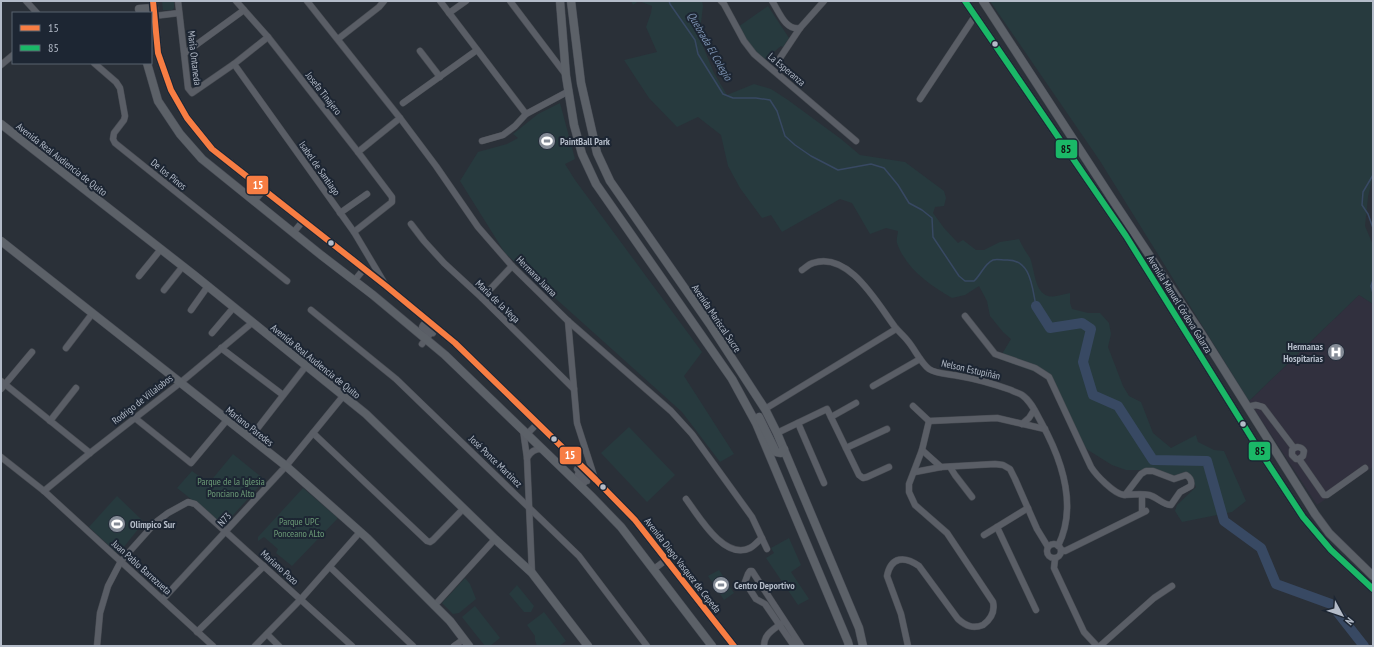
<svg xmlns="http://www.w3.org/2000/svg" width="1374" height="647" font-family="'PT Sans Narrow',sans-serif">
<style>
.medical{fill:#31303e}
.green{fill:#273a3e}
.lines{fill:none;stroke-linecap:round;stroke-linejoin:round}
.stream{stroke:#384963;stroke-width:1.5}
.river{stroke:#384963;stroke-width:10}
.minor-casing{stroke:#484c53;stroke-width:7}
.major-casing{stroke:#484c55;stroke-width:9}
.minor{stroke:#5a5e66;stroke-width:6}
.major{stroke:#5c6168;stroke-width:8}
.bus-1-casing{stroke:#1d2633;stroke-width:9}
.bus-2-casing{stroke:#1d2633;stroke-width:9}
.bus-1{stroke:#f77d43;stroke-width:6}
.bus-2{stroke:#1ab867;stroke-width:6}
.bus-dot{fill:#b4bcc9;stroke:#1d2633;stroke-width:1.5}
.labels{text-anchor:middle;stroke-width:4;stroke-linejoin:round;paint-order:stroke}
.street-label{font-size:10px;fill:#b4bcc9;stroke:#1d2633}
.poi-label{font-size:10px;font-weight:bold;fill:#b4bcc9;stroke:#1d2633;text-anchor:start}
.park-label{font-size:10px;fill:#6b9a76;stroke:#1d2633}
.water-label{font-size:11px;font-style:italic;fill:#7c92b1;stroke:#1d2633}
.line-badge{stroke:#1d2633;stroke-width:1.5}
.badge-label{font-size:11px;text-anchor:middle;font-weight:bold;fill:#fff}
.pale-badge-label{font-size:11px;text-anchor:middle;font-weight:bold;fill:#111}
</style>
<rect width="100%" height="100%" fill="#2a3038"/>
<path class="medical" d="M1359,295L1373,304V467L1317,505L1249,401Z"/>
<g class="green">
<path d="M162,1H174V8L172,10H163Z"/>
<path d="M631,1H702L703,6L701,23L702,44L714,73L727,95L754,84L771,89L788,100L841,139L860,155L905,162L944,191L946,198L944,206L935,207L933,213L944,228L958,243L963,240L976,250H984L1000,242L1019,239C1022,246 1026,252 1030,258C1035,270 1034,291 1048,296C1055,298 1063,294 1070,293V303L1072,309L1088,313H1100L1109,323L1111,334L1108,347L1123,386L1129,396L1141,402L1153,433L1171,448L1196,435L1198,442L1214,450L1224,451L1246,501L1232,512L1182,522L1175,511L1177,505L1196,487L1192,480L1182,475H1172L1141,470H1126L1112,465L1088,450L1083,445L1052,382L1035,372L999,359L1011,339L1003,332L990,316L987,301L979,286L965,295L952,298C930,285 906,269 897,243C896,239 898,234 898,231L886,228L870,234L852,203L840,199L782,232L771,215L762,218L740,188L728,166L721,135L698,117L677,127L649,98L624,60L657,52L646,27L651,13L652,6L639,1L633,5Z"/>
<path d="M990,1H1373V175L1368,197L1365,226L1373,245V304L1359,295L1249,401L1100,161Z"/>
<path d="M768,6L789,38L783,47L781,46L763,61L753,50L738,27Z"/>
<path d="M560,103L575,159L565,164L575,180L702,352L684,376L734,454L720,462L682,412L505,253L460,181L478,152L507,144L518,138L513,134L538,114Z"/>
<path d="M629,427L675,475L647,502L601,453Z"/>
<path d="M233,454L265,480L224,525L177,488L192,471L209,483Z"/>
<path d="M303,488L338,518L292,566L276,553L278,549L264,537L258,541V537Z"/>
<path d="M117,496L144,522L118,554L89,527Z"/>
<path d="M789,538L801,565L791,572L809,599L798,605L766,558L774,553L771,548Z"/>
<path d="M719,570L734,593L724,600L708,576Z"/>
<path d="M465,578L470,584L476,599L459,613L453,614L442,603Z"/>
<path d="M517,585L534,606L531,612H524L509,594Z"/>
<path d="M475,606L500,638L490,646H485L462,617Z"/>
<path d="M544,612L566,641L559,646H537L535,640V636L527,625Z"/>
</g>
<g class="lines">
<g class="stream">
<path d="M669,1L670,4L695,40L698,54L723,94L733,98H756L770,100L777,111L785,136L795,145L811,156L838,170L871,164L884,168L898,185L909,203L922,210L932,218L933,237L959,276L965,281H974C981,275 984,264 993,260C996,259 1002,260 1005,260C1031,258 1032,287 1036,306"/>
<path d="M1373,175L1363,192L1362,205L1368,214L1373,228"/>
<path d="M1373,280L1371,286L1373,293"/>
</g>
<path class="river" d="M1036,306L1050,328L1082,323L1091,329L1083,362L1093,395L1118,406L1153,460L1207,461L1224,521L1261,548L1276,584L1331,604L1364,646"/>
<g class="minor-casing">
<g id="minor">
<path d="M26,1L37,13"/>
<path d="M178,1L188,88L192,93L234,64L268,37"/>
<path d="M236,1L268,37L358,152L392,197V202L354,232"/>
<path d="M307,1L400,118L436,166L478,227L512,266L568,321L671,411L692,434L752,517L767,549"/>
<path d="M440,1L526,114"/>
<path d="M510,1L566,75"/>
<path d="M721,1L724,4L744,41L754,54L856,141"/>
<path d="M772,1C779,11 785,31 800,28"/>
<path d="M449,13L466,1"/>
<path d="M154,16L179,13"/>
<path d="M338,39L379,7L384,1"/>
<path d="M420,51L440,77"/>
<path d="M185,53L244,10"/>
<path d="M778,61L800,28L824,1"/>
<path d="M94,63L116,82L120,88L125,116L124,120L114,133L113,139L115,143L287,281"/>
<path d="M234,64L354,232L385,284"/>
<path d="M1,65L13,55"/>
<path d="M920,99L975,16"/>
<path d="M403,103L477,50"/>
<path d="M482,141L503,135L515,126L526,114L569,91"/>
<path d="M358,152L400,118"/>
<path d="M254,201L264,190"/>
<path d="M340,213L367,194"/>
<path d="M411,224L424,241L444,263L482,298L574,389"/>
<path d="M293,233L303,221"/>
<path d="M802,270C805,268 809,264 813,263C849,251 877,303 895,327C899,332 904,336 907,340C915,349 920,362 929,369C936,374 950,374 959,376C977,379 994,384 1011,390C1014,392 1019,393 1022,395C1031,401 1036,413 1041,422C1061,458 1078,506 1058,546"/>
<path d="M139,276L161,249"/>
<path d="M354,281L364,269"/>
<path d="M164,290L183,266"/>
<path d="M482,298L512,266"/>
<path d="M191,310L208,286"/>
<path d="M311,310L396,379L579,556L647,646"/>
<path d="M965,316L995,354L1035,368L1049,377L1091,467C1096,475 1114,494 1124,495C1132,495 1140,493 1149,495C1157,497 1163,505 1171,505L1180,492L1191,486C1192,481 1191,478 1186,475L1174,479L1153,471H1146L1141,474L1125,495"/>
<path d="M568,321L577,423L595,479"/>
<path d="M212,333L234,307"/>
<path d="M422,344L430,334L422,327L423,325L433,333V332L425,324L426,322L431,327"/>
<path d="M66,348L92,314"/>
<path d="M221,348L283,395"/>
<path d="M1,381L90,453"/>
<path d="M873,386L920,359"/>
<path d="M1,389L32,352"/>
<path d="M913,406L929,421L997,418L1045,429"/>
<path d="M1247,407L1256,405L1263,407L1294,448"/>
<path d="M765,409L896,329"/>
<path d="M831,417L856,403"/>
<path d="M135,418L191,463L227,420"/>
<path d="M50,421L76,388"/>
<path d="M798,423L824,483"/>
<path d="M1022,424L1029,418L1034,410"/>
<path d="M523,430L527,458L532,573"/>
<path d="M313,433L427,541L430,542L433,540L463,509"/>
<path d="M777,433L827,409L859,475L863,478L867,477L889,467"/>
<path d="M527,434L537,424"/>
<path d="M250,438L306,366"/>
<path d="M846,448L887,429"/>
<path d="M922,450L941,467"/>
<path d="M1,457L44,491L213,646"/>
<path d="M527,458C531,451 535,449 542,449"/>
<path d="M1299,459L1303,456L1304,451C1301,446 1296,446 1292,450V455L1296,459H1299L1324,495H1327L1365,468"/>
<path d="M580,465L577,469L587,480V481L579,473L578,474L585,482L581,486"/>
<path d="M950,467L955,475L972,497"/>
<path d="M915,472L941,467L995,464L1003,465L1010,469L1015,479L1037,529L1048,547"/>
<path d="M44,491L90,453L180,383L253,322"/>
<path d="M1142,495V512"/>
<path d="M686,499C698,515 724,561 750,548C754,546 758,541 762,538"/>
<path d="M997,527L1036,610"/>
<path d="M984,535L1028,508"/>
<circle cx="1054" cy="551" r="7"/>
<path d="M1061,550L1065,551L1146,511"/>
<path d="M1055,559L1054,568L1084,632L1097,646"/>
<path d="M330,567L413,646"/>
<path d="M654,569L666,560"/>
<path d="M163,599L286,466L344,395"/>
<path d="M434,606L495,539"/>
<path d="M197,632L264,566"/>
<path d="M267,634L279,646"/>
<path d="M97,646L100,613L108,586L121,561L156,522L168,513L188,502L195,504L352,646"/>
<path d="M255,646L301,599L360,532"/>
<path d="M454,646L464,639"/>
<path d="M764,646C764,634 773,630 782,623"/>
<path d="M794,646L765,604L756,599L745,582L748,574L750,571H752L801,646"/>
<path d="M908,646L901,614L887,576C891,556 905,556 919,566L958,619C966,626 973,629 983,625C991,619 995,611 993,602L947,533L915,505L909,492V484L922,450L929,421"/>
<path d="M1100,646L1154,598L1172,586"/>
</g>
</g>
<g class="major-casing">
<g id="major">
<path d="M153,1L158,53L171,90L187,118L212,149L386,286L455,343L596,480L635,520L734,646"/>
<path d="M560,1L566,76L574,125L582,154L596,184L732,379L756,423L848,642L849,646"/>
<path d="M571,1L581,83L597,153L610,181L711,326L765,409L777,433L859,628L863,646"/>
<path d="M965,1L1126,236L1261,453L1303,517L1331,550L1373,589"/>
<path d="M983,1L1112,199L1201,333L1315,514L1329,533L1373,576"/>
<path d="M139,9L154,8"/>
<path d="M147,63L158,101L180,134L202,159L321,255L373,295L445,355L592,497L621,527L712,646"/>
<path d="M1,124L194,275L366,414L495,539L532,573L588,646"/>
<path d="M1,241L286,466L367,538L450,621L469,646"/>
<path d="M759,417L776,452L781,453L784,449"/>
</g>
</g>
<use href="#minor" class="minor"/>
<use href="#major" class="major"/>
<g class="bus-1-casing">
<path id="bus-1" d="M153,1L158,53L171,90L187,118L212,149L386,286L455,343L596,480L635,520L734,646"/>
</g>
<g class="bus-2-casing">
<path id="bus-2" d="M965,1L1126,236L1261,453L1303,517L1331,550L1373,589"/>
</g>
<use href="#bus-1" class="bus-1"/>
<use href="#bus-2" class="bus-2"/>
</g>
<defs>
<g id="stadium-disc" transform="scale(0.9)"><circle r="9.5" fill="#848b96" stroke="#1d2633"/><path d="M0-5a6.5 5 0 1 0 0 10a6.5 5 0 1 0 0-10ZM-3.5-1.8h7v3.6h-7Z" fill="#fff"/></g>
<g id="hospital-disc" transform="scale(0.9)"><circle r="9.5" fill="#848b96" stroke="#1d2633"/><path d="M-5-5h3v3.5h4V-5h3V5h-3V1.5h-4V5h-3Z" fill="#fff"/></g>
</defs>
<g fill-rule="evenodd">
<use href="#stadium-disc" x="547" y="141"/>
<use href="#hospital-disc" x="1336" y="352"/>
<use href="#stadium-disc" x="117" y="524"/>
<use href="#stadium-disc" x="721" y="585"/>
</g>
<g class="bus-dot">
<circle cx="995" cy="44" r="3.5"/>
<circle cx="331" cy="243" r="3.5"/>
<circle cx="1243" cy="424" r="3.5"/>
<circle cx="554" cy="439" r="3.5"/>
<circle cx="603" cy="487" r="3.5"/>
</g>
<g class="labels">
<g class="street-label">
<text transform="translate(195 58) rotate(83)" y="4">Maria Ontaneda</text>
<text transform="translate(787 69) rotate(40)" y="4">La Esperanza</text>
<text transform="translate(324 93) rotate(52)" y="4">Josefa Tinajero</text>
<text transform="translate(62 159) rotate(38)" y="4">Avenida Real Audiencia de Quito</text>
<text transform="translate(320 168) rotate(55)" y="4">Isabel de Santiago</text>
<text transform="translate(169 174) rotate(39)" y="4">De los Pinos</text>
<text transform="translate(537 276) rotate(45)" y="4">Hermana Juana</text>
<text transform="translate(498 301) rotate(44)" y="4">Maria de la Vega</text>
<text transform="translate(1180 304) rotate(58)" y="4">Avenida Manuel Córdova Galarza</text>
<text transform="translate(717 318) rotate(56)" y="4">Avenida Mariscal Sucre</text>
<text transform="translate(316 361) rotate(39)" y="4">Avenida Real Audiencia de Quito</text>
<text transform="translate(971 369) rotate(13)" y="4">Nelson Estupiñán</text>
<text transform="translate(142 399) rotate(-38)" y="4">Rodrigo de Villalobos</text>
<text transform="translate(250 426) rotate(38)" y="4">Mariano Paredes</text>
<text transform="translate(496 461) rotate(44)" y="4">José Ponce Martinez</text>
<text transform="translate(224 519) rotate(-47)" y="4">N73</text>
<text transform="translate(683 565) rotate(52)" y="4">Avenida Diego Vasquez de Cepeda</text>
<text transform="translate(142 567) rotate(42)" y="4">Juan Pablo Barrezueta</text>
<text transform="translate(280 567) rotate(42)" y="4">Mariano Pozo</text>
</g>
<g class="poi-label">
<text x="560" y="145">PaintBall Park</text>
<text x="1323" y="350" text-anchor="end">Hermanas<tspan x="1323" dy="12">Hospitarias</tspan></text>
<text x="130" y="528">Olimpico Sur</text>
<text x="734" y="589">Centro Deportivo</text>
</g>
<g class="park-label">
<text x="231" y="485">Parque de la Iglesia<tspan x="231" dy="12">Ponciano Alto</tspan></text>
<text x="299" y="525">Parque UPC<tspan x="299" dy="12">Ponceano ALto</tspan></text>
</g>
<g class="water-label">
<text transform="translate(710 46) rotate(60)" y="4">Quebrada El Colegio</text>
</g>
</g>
<g class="line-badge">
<rect x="1055" y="139" width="23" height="20" rx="4" fill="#1ab867"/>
<rect x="246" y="175" width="23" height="20" rx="4" fill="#f77d43"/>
<rect x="1248" y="441" width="23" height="20" rx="4" fill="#1ab867"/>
<rect x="559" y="446" width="23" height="19" rx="4" fill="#f77d43"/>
</g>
<g class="badge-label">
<text x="258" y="189">15</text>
<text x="570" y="459">15</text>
</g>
<g class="pale-badge-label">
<text x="1066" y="153">85</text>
<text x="1260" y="455">85</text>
</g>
<rect width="1374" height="647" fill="none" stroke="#b4bcc9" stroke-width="4"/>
<rect x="12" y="12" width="140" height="52" fill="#1d2633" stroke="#59626f"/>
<rect x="20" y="25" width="20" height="6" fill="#f77d43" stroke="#59626f"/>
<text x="48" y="32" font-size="12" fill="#b4bcc9">15</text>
<rect x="20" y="45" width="20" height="6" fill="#1ab867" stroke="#59626f"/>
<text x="48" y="52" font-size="12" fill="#b4bcc9">85</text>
<g transform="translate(1342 615) rotate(130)" stroke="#1d2633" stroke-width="3" paint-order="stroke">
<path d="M0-3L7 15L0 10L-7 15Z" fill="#b4bcc9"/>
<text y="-6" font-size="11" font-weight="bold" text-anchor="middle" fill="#b4bcc9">N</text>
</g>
</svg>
